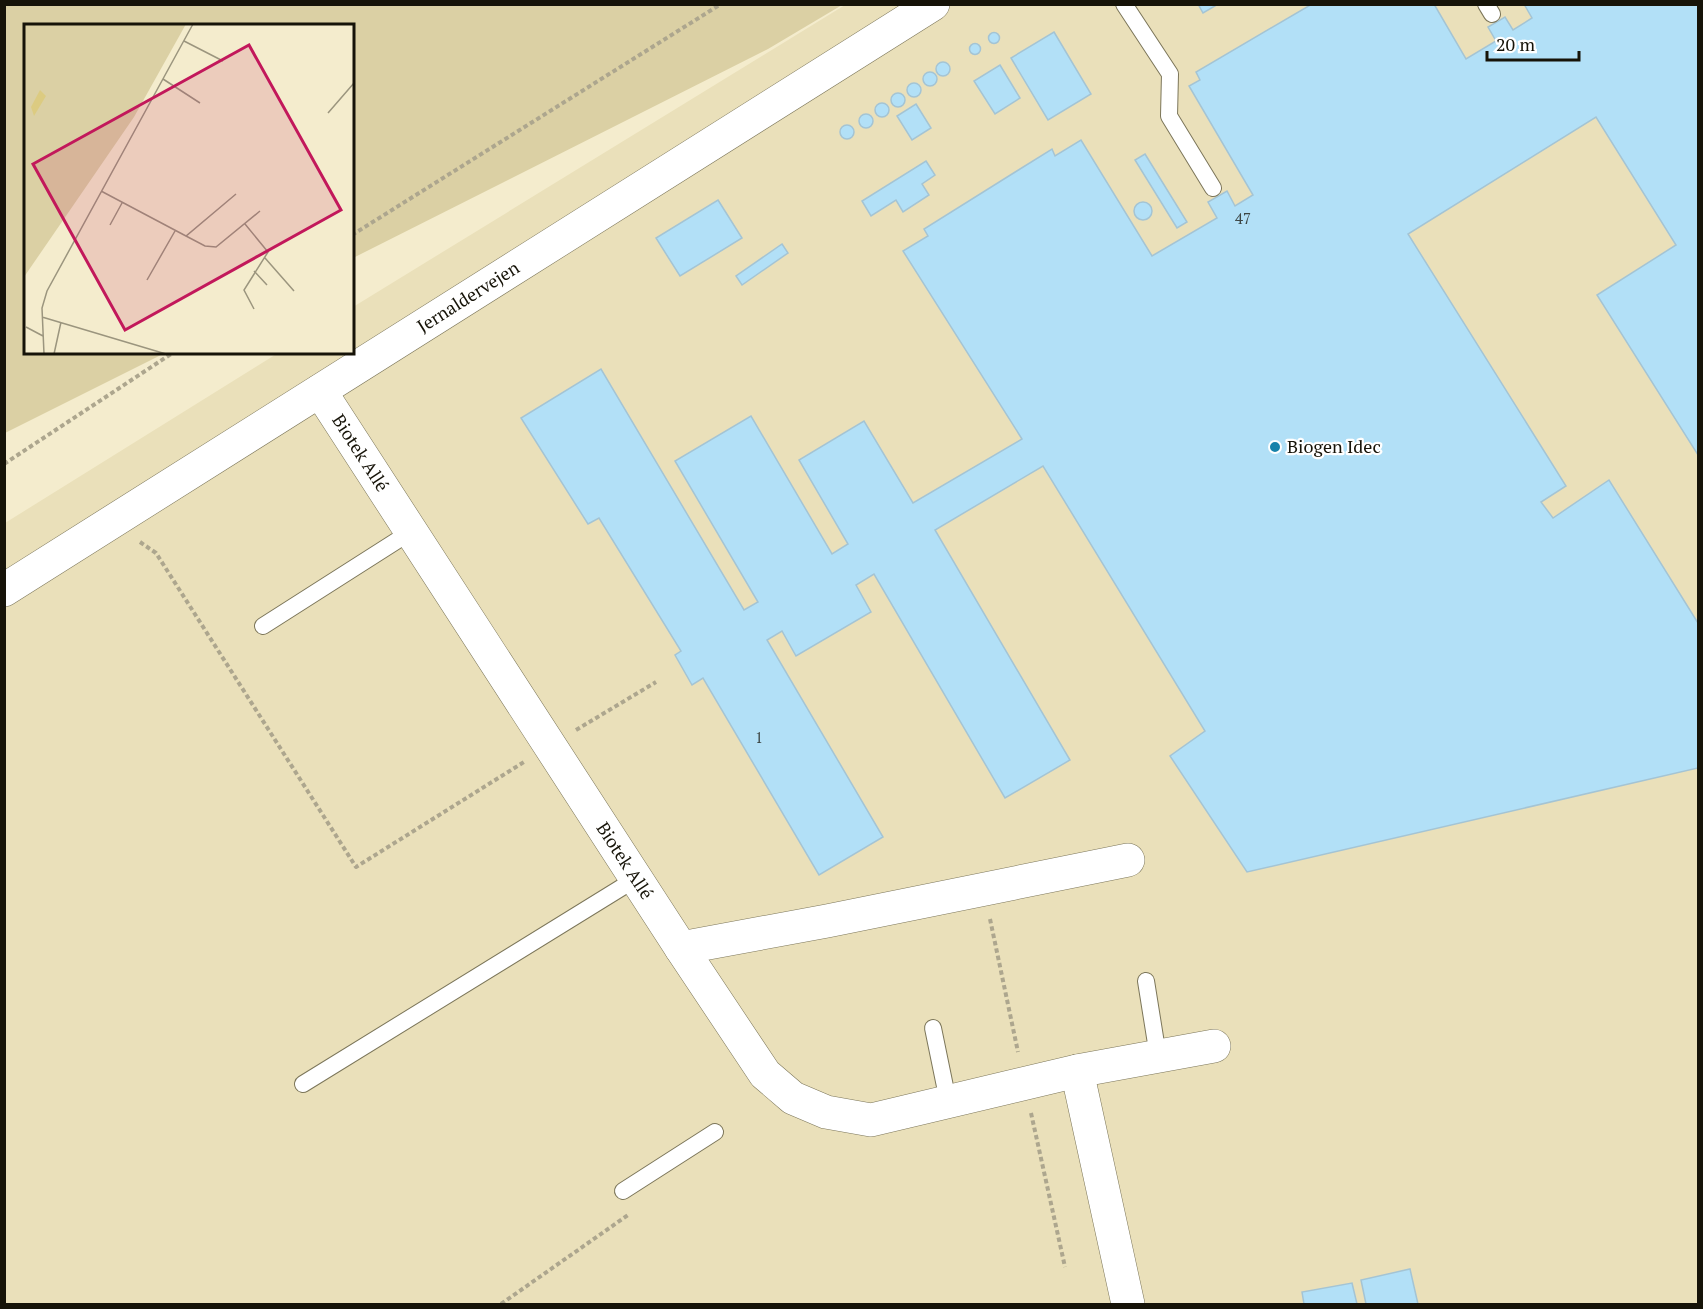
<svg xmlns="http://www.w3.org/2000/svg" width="1703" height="1309" font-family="'PT Serif',serif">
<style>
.built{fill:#eae0ba}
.green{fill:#dbd0a4}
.building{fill:#b2e0f7;stroke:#a4c4d4;stroke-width:1.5}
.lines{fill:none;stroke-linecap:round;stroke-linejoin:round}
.lane-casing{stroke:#7c765a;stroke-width:18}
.street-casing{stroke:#7c765a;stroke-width:34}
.path{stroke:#ada68e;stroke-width:4;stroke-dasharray:4.5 3;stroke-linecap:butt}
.lane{stroke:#fff;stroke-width:16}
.street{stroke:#fff;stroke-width:33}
.poi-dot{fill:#1782aa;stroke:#fff;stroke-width:2}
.labels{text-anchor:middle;stroke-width:4.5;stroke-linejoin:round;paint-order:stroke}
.number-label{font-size:15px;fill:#3d4644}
.street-label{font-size:18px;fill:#161308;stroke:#fff}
.poi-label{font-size:18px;fill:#161308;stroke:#fff;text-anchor:start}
.inset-road{fill:none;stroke:#9b957e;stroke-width:1.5}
.view{fill:#c2185b;fill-opacity:0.15;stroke:#c2185b;stroke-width:3}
.inset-edge{fill:none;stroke:#161308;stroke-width:3}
</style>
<rect width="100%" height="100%" fill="#f4eccd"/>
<path class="built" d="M845,5H1698V1304H5V523L278,353L352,352L353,307Z"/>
<path class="green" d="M5,4H842V5L768,49L353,258L352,26H26V352L165,353L5,433Z"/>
<g class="building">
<path d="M1198,4H1214L1215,6L1203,13Z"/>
<path d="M1312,4H1434L1466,59L1496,41L1488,27L1505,17L1513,30L1532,18L1524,4H1698V455L1597,295L1676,245L1596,117L1408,234L1566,486L1541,502L1553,518L1609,480L1698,623V768L1247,872L1170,756L1205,731L1043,466L935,530L1070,760L1005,798L874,574L856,585L871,612L796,656L782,631L767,640L883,837L819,875L703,678L692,685L675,655L681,651L599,518L588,524L521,418L601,369L744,610L758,602L675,461L751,416L832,554L848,544L799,460L864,421L913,503L1022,439L903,251L928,236L924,229L1052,149L1055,156L1081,140L1152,256L1217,218L1208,202L1227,191L1235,206L1253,195L1189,86L1200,80L1196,72Z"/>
<path d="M1054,32L1091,94L1048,120L1011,58Z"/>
<circle cx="994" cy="38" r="5.5"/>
<circle cx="975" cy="49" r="5.5"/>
<circle cx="943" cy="69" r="7"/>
<path d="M1000,65L1020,98L995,114L974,81Z"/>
<circle cx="930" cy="79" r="7"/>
<circle cx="914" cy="90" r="7"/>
<circle cx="898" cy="100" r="7"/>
<circle cx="882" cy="110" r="7"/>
<path d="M916,104L931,128L912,140L897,116Z"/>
<circle cx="866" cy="121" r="7"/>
<circle cx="847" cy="132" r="7"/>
<path d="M1145,154L1187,222L1177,228L1135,160Z"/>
<path d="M926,161L935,175L922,184L929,195L903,212L896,200L871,216L862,201Z"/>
<path d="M718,200L742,238L680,276L656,238Z"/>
<circle cx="1143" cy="211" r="9"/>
<path d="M782,244L788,253L742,285L736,276Z"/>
<path d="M1410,1269L1418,1304H1366L1361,1280Z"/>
<path d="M1352,1283L1357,1304H1304L1302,1292Z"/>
</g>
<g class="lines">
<g class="lane-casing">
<g id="lane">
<path d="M1124,4L1170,74L1169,116L1213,188"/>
<path d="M1486,4L1492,14"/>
<path d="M263,626L412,531"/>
<path d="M1146,981L1158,1056"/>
<path d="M933,1028L948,1101"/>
<path d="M303,1084L637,878"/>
<path d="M623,1191L715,1132"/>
</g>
</g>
<g class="street-casing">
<g id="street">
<path id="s1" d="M320,391L681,948L827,921L1128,860"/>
<path id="s2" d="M4,590L933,4"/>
<path d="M681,948L765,1074L793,1098L826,1112L871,1120L1077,1071L1214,1046"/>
<path d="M1077,1071L1128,1304"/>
</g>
</g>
<g class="path">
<path d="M352,235L721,4"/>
<path d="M4,464L174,352"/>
<path d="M140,542L156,553L356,867L524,762"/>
<path d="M576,730L656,682"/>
<path d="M990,919L1018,1052"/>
<path d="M1031,1113L1065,1267"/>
<path d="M501,1304L628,1215"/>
</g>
<use href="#lane" class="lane"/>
<use href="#street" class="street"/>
</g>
<circle class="poi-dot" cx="1275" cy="447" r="6"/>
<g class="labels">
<g class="number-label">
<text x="1243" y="224">47</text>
<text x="759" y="743">1</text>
</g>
<g class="street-label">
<text dy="6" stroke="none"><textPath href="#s2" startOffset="549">Jernaldervejen</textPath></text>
<text dy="6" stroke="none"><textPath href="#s1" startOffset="74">Biotek Allé</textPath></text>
<text dy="6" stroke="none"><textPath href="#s1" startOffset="560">Biotek Allé</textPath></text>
</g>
<g class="poi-label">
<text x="1287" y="453">Biogen Idec</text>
</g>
</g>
<g transform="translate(24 24)">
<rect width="330" height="330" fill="#f4eccd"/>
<path d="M0,0H162L110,93L0,253Z" fill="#dbd0a4"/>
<path d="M16,66L22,72L10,92L7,83Z" fill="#dccb81"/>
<path class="inset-road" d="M160,17L199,37M139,55L176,79M304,89L330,59M77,167L162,212L212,170M221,200L244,228L220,266L230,285M86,201L98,179M162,212L181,222L192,223L236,187M241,234L270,267M230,247L243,261M123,256L151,207M18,293L142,330M2,303L19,312M20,330L18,284L23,267L169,0M30,330L37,298"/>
<path class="view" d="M225,21L317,186L101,306L9,140Z"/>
<rect width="330" height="330" class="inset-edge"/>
</g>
<rect width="1703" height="1309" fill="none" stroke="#161308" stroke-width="12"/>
<path d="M1487 51v9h92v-9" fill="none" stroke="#161308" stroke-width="3"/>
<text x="1496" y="51" font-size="18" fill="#161308" stroke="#ffffff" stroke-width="4.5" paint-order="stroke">20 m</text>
</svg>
